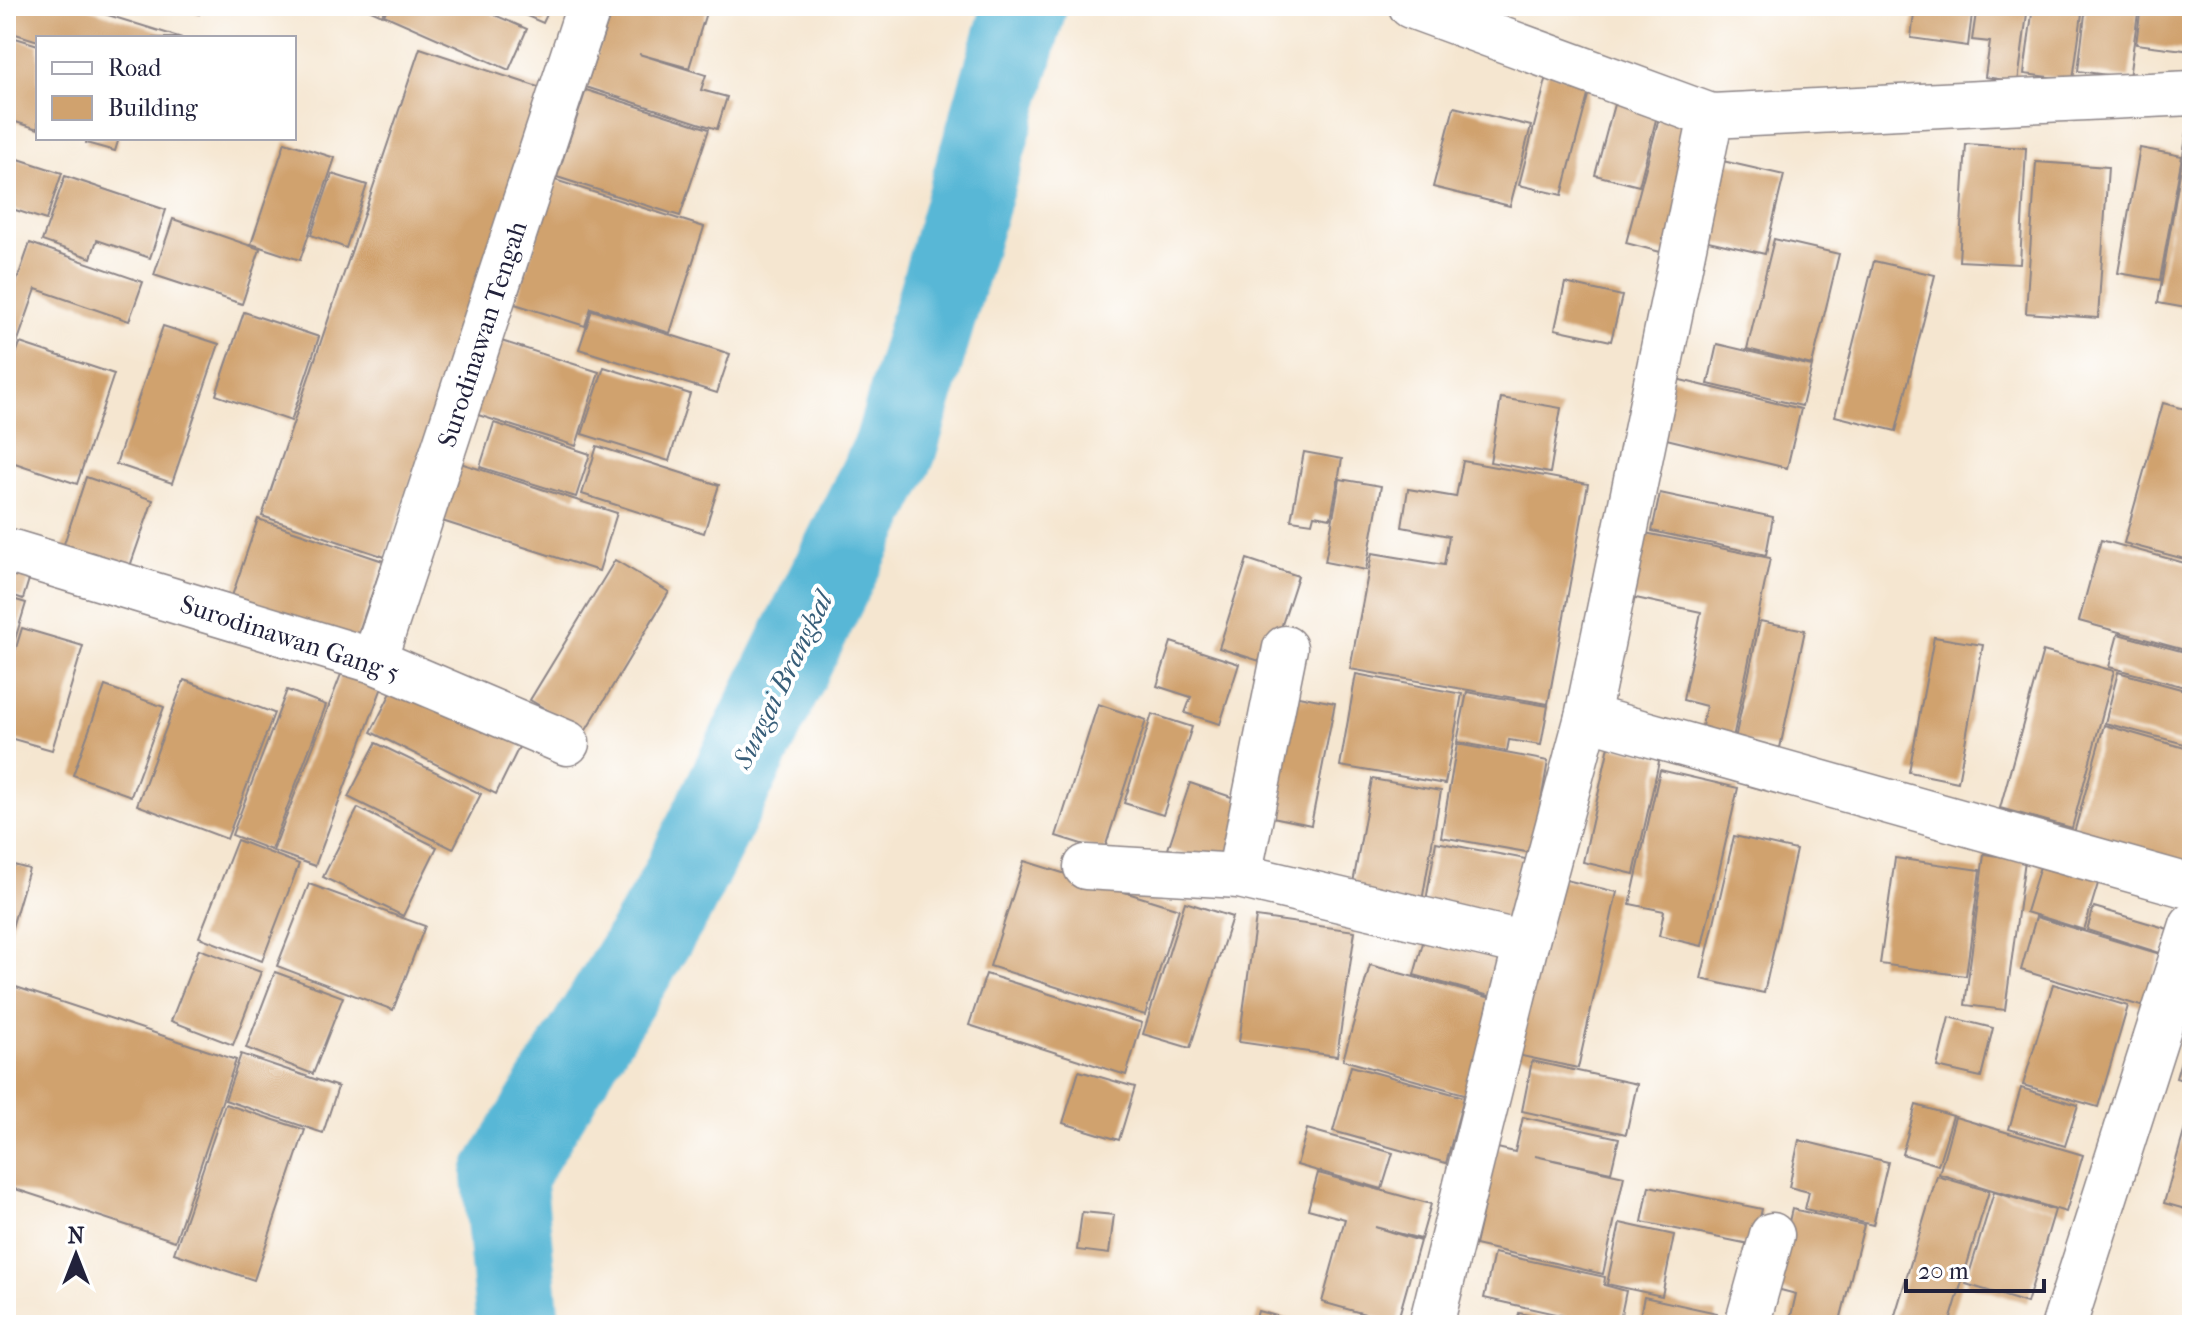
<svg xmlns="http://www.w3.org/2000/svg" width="2198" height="1331" font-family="'IM FELL French Canon',serif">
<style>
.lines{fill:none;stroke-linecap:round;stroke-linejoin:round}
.river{stroke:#58b7d6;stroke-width:84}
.building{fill:#d0a26e}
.street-casing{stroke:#8c8486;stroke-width:47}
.street{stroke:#fff;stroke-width:44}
.labels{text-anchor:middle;stroke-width:8;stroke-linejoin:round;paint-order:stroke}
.street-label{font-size:26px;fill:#22223b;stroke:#fff}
.water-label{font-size:28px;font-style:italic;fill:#385e79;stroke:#fff}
</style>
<rect width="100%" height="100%" fill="#fff"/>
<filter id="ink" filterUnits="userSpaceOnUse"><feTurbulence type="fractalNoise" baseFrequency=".0125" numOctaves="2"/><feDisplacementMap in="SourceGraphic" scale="16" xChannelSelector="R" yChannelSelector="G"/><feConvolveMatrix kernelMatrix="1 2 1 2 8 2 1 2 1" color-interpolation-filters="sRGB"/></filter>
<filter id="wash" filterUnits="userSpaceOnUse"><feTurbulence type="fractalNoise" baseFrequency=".006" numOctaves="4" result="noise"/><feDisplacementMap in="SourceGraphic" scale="32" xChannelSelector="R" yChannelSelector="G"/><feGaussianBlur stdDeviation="1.8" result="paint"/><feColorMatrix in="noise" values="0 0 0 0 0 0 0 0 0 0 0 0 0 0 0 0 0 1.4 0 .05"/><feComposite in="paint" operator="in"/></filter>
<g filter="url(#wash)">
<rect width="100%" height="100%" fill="#f5e6d0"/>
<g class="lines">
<path class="river" d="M518,1325L504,1176L673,900L895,449L1025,6"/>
</g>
<g id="blocks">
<g class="building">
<path d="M6,6H79L182,38H38V41L6,31Z"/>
<path d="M176,6H202L199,14Z"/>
<path d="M362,6H386L382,15Z"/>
<path d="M388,6H474L527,29L509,70L384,15Z"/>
<path d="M504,6H551L543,23Z"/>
<path d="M613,6H708L689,68L639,54L706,75L701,90L727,97L717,129L586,87Z"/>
<path d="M1550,6H1582L1581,13L1550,8Z"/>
<path d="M1915,6H1973L1968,46L1911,38Z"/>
<path d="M1977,6H2028L2018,82L1985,77L1990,42L1972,40Z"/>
<path d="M2033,6H2083L2073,80L2024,74Z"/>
<path d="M2086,6H2139L2129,78L2078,71Z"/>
<path d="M2141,6H2192V51L2136,44Z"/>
<path d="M6,35L38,45V129L6,119Z"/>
<path d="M420,48L544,89L385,557L262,516Z"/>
<path d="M1548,72L1591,84L1562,195L1519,185Z"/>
<path d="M586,90L709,129L680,216L557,177Z"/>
<path d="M1616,97L1659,108L1639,186L1595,175Z"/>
<path d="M1454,107L1531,126L1510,206L1433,187Z"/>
<path d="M1660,114L1701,125L1668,254L1626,243Z"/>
<path d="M2190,114H2192V309L2158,303Z"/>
<path d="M87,138H119L115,151L86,143Z"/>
<path d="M285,142L335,158L300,260L251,244Z"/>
<path d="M1966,144L2026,148L2020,264L1959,261Z"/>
<path d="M2140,148L2182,156L2160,280L2118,273Z"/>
<path d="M6,155L62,173L46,220L6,207Z"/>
<path d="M1714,159L1784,175L1765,254L1695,238Z"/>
<path d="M2036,162L2108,167L2098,318L2026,313Z"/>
<path d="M332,174L367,185L346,248L311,235Z"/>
<path d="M65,176L166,210L150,258L97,240L91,258L42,241Z"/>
<path d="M555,180L704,227L670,333L591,308L585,326L515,304Z"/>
<path d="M173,219L260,249L242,304L154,275Z"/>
<path d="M1774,239L1839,254L1812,365L1747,349Z"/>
<path d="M30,243L143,282L129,321L36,289L9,366L6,365V312Z"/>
<path d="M1874,261L1935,275L1896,431L1835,416Z"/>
<path d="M1565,283L1622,296L1611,341L1555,329Z"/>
<path d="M592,310L730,354L717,393L579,349Z"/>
<path d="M244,312L319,337L291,421L216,395Z"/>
<path d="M163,326L219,344L172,483L116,464Z"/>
<path d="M498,340L599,372L576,446L475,414Z"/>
<path d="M20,343L114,374L77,484L6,460V382Z"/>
<path d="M1717,344L1812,366L1802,406L1708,384Z"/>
<path d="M604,367L690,394L669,461L582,434Z"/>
<path d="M1672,378L1801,409L1787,468L1658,437Z"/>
<path d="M1501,398L1561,408L1550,473L1490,462Z"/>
<path d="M2163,403L2192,411V561L2124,543Z"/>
<path d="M494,423L590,454L576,497L480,467Z"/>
<path d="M597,446L719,485L704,533L582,494Z"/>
<path d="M1304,452L1342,459L1331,518L1314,515L1312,523L1291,520Z"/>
<path d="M1463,461L1588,484L1548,704L1350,669L1372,553L1444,565L1449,536L1402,527L1408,489L1456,497Z"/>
<path d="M457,462L617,513L599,571L439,520Z"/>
<path d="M86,477L153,500L127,575L61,553Z"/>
<path d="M1340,479L1381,486L1366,570L1325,562Z"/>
<path d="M1660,493L1773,517L1766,555L1652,531Z"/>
<path d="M258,519L383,561L354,646L229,605Z"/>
<path d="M1645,533L1770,558L1733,738L1701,731L1706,706L1683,700L1701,612L1631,597Z"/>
<path d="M2101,540L2192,565V652L2079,621Z"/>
<path d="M6,554L34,563L23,599L6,593Z"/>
<path d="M1247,559L1298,576L1269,664L1219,648Z"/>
<path d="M615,560L669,592L585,732L530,700Z"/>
<path d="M6,597L26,603L7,666H6Z"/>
<path d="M1760,621L1805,630L1780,748L1735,739Z"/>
<path d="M22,628L83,646L52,750L6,737V681Z"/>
<path d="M2118,634L2192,654V689L2109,667Z"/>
<path d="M1934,637L1983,645L1958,782L1909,772Z"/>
<path d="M1171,642L1239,664L1220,724L1185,713L1191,697L1157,686Z"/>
<path d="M2043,651L2114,671L2072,828L2000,808Z"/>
<path d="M345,664L385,679L315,866L273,851Z"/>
<path d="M2118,672L2192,692V746L2105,723Z"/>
<path d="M1356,674L1462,694L1445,784L1340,766Z"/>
<path d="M184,680L274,713L227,839L137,805Z"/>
<path d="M397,681L521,743L496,794L371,732Z"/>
<path d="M105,686L164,707L131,796L73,775Z"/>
<path d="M287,690L326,705L271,850L232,835Z"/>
<path d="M1467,692L1548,706L1541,745L1509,740L1507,751L1457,742Z"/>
<path d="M1288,694L1335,703L1311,825L1263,815Z"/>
<path d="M1098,704L1146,720L1104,851L1056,836Z"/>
<path d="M1152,714L1192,727L1163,815L1124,803Z"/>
<path d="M2104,725L2192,750V865L2074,833Z"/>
<path d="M376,743L481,794L453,849L348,797Z"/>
<path d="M1457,744L1548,761L1532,853L1441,837Z"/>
<path d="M1609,746L1660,757L1634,874L1583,862Z"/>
<path d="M1660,770L1738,788L1702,946L1659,936L1664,911L1630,904Z"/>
<path d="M1372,779L1441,791L1421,907L1351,894Z"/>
<path d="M1190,783L1246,802L1226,867L1168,849Z"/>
<path d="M358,808L437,847L403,916L323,877Z"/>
<path d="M1734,836L1796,850L1764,993L1701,979Z"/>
<path d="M237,840L299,864L262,961L199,937Z"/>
<path d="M1436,842L1531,860L1519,925L1425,907Z"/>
<path d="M1984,854L2025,860L2005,1010L1965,1005Z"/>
<path d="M1895,858L1980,870L1966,976L1880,964Z"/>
<path d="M2042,860L2100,877L2084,930L2026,912Z"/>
<path d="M1024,861L1179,909L1145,1015L990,966Z"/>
<path d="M6,863L29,869L10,934L6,933Z"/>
<path d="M1553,877L1617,892L1578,1068L1513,1054Z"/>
<path d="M309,884L425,926L393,1010L277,966Z"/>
<path d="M1185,902L1232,917L1190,1048L1143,1034Z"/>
<path d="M2094,907L2168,929L2160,953L2087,930Z"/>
<path d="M1256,917L1355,931L1337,1056L1239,1042Z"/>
<path d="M2036,917L2160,954L2144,1007L2021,970Z"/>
<path d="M1428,925L1512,948L1497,998L1414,975Z"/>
<path d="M199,949L261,972L233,1045L171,1021Z"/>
<path d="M1370,965L1502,1001L1475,1097L1343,1060Z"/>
<path d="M275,972L343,997L313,1074L246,1048Z"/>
<path d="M986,974L1142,1023L1126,1075L969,1025Z"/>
<path d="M2053,984L2128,1006L2098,1107L2023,1085Z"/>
<path d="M10,985L236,1060L175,1241L6,1186V995Z"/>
<path d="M1949,1017L1993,1028L1981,1077L1937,1067Z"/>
<path d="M2191,1025L2192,1026V1083L2176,1078Z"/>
<path d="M241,1054L338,1087L323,1133L225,1100Z"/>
<path d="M1532,1061L1637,1084L1626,1134L1522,1111Z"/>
<path d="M1351,1066L1464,1097L1446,1163L1333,1131Z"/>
<path d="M1079,1071L1135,1087L1119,1140L1063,1123Z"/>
<path d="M2021,1088L2078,1105L2065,1146L2009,1129Z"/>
<path d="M225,1104L305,1130L254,1280L174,1253Z"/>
<path d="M1916,1105L1953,1116L1938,1165L1902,1154Z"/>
<path d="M2191,1107H2192V1211L2164,1203Z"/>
<path d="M1523,1117L1619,1138L1611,1172L1535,1156L1624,1176L1603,1274L1475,1245L1497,1148L1515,1152Z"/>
<path d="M1955,1117L2083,1155L2066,1212L1939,1174Z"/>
<path d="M1307,1129L1393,1153L1382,1189L1297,1165Z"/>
<path d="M1799,1140L1888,1162L1873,1225L1805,1209L1809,1192L1789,1187Z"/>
<path d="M1318,1173L1431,1204L1421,1239L1375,1227L1420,1241L1397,1323L1322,1302L1345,1219L1308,1209Z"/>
<path d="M1937,1176L1989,1191L1949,1325H1892Z"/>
<path d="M1649,1186L1762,1209L1754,1245L1642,1222Z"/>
<path d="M1994,1192L2055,1210L2027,1303L1966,1284Z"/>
<path d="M1792,1209L1864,1225L1839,1325H1789L1796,1294L1773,1288Z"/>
<path d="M1082,1212L1114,1215L1109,1254L1077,1250Z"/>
<path d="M1620,1223L1674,1235L1662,1296L1607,1284Z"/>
<path d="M1494,1253L1605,1277L1604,1285L1626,1291L1619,1325H1605L1484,1298Z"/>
<path d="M1644,1297L1717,1313L1715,1325H1638Z"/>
<path d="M1258,1311L1307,1324L1306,1325H1254Z"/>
<path d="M1519,1313L1571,1324V1325H1516Z"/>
</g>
</g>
</g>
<g filter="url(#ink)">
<use href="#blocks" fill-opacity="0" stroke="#8c8486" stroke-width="2"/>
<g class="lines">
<g class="street-casing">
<g id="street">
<path d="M1411,6L1711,116"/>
<path d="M6,550L374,661L567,743"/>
<path d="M374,661L589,6"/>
<path d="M1587,717L2192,887"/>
<path d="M1086,867L1239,876L1526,944"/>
<path d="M1239,876L1285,648"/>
<path d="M1431,1325L1526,944L1587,717L1711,116L2192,93"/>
<path d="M1747,1325L1772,1235"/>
<path d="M2064,1325L2192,925"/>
</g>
</g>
<use href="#street" class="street"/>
</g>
</g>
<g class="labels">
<g class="street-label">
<text transform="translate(482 334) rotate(-72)" y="9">Surodinawan Tengah</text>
<text transform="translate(290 638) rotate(18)" y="9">Surodinawan Gang 5</text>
</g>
<g class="water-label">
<text transform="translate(782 680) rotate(-64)" y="10">Sungai Brangkal</text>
</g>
</g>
<rect width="2198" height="1331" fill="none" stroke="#fff" stroke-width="32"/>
<rect x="36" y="36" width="260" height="104" fill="#ffffff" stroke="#a7a7b1" stroke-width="2"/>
<rect x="52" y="62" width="40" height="12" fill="#ffffff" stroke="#a7a7b1" stroke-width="2"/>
<text x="108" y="76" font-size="24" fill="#22223b">Road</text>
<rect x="52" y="96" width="40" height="24" fill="#d0a26e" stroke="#a7a7b1" stroke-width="2"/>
<text x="108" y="116" font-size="24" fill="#22223b">Building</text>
<g transform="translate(76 1255)" stroke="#ffffff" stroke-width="6" paint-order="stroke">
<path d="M0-6L14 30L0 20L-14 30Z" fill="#22223b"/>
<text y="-12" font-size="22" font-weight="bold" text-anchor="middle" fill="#22223b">N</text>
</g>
<path d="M1906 1279v12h138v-12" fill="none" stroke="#22223b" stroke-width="4"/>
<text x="1918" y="1279" font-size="24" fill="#22223b" stroke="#ffffff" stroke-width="6" paint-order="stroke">20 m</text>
</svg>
